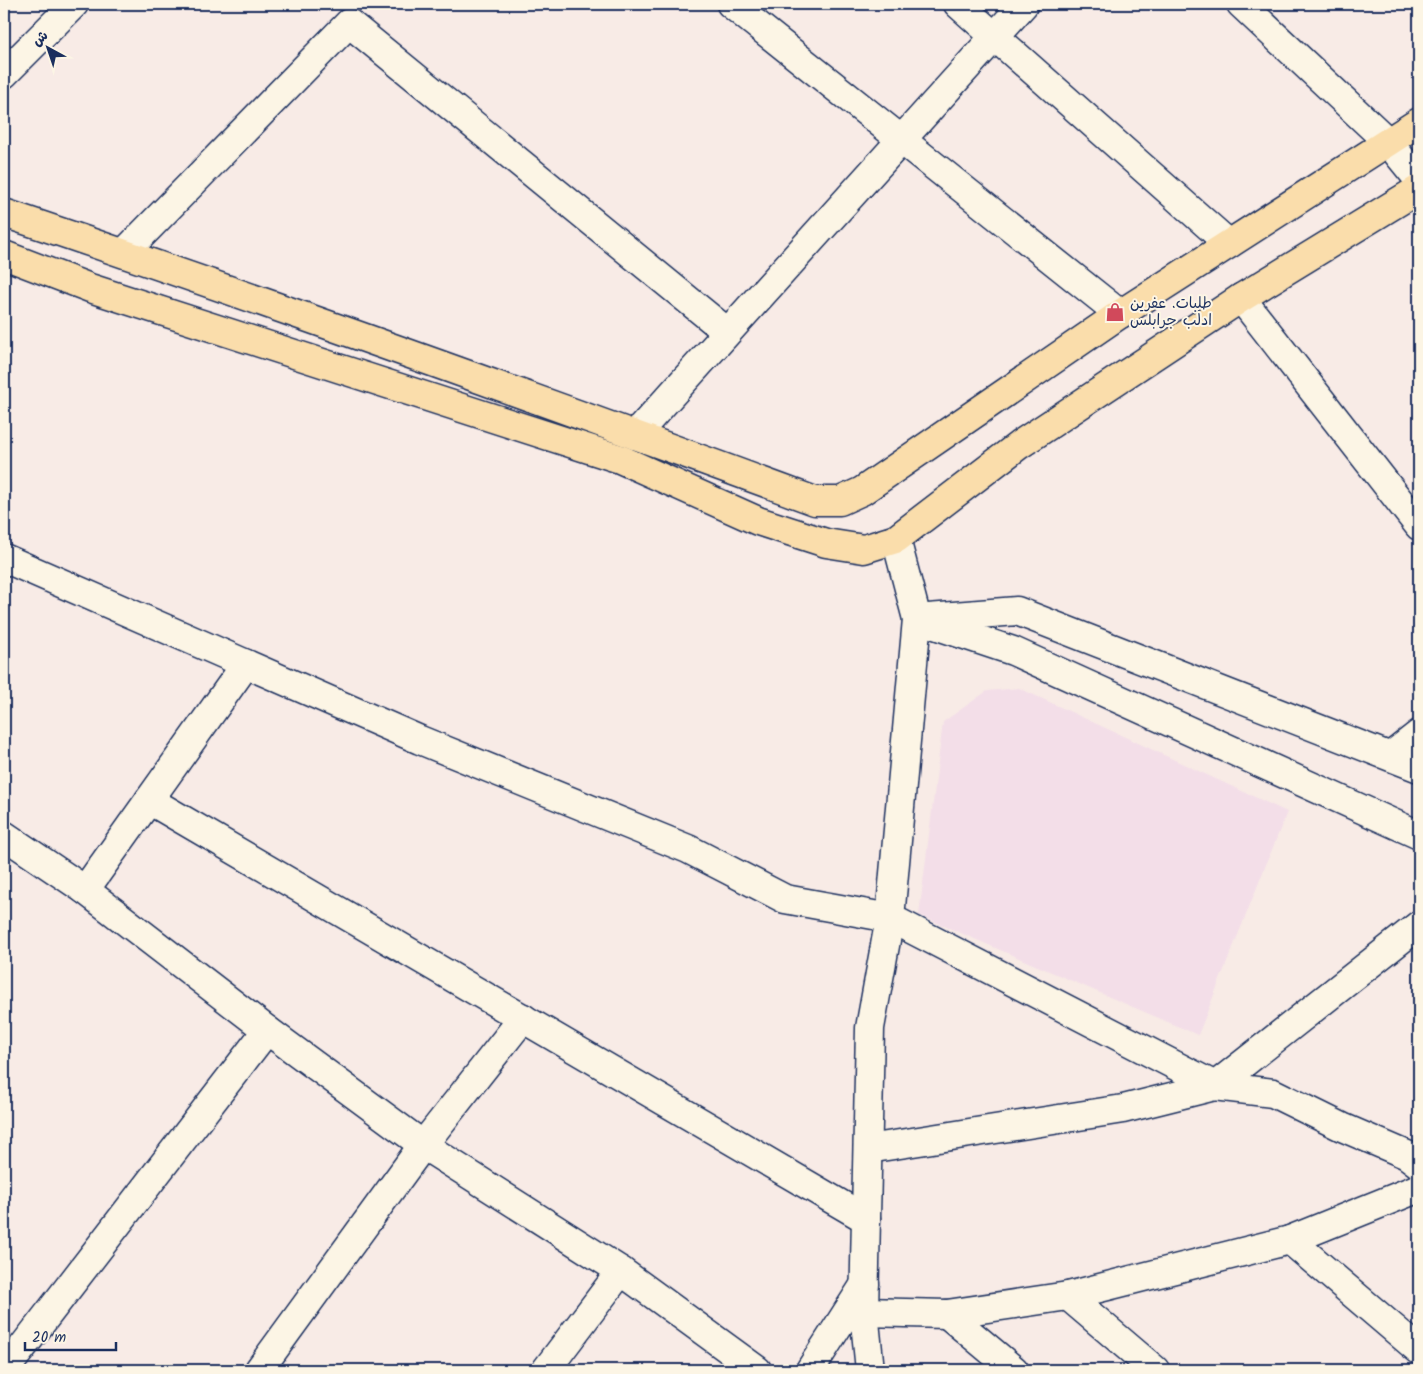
<svg xmlns="http://www.w3.org/2000/svg" width="1423" height="1374" font-family="Kalam,'Playpen Sans Arabic',sans-serif">
<style>
.built{fill:#f3dee8}
.lines{fill:none;stroke-linecap:round;stroke-linejoin:round}
.minor-casing{stroke:#1b2f5e;stroke-width:31}
.major-casing{stroke:#1b2f5e;stroke-width:31}
.minor{stroke:#fcf5e5;stroke-width:28}
.major{stroke:#faddab;stroke-width:28}
.labels{text-anchor:middle;stroke-width:4;stroke-linejoin:round;paint-order:stroke}
.poi-label{font-size:15px;fill:#1b2f5e;stroke:#fcf5e5;text-anchor:start}
</style>
<rect width="100%" height="100%" fill="#f8ebe6"/>
<filter id="ink" filterUnits="userSpaceOnUse"><feTurbulence type="fractalNoise" baseFrequency=".02" numOctaves="2"/><feDisplacementMap in="SourceGraphic" scale="10" xChannelSelector="R" yChannelSelector="G"/><feConvolveMatrix kernelMatrix="1 2 1 2 8 2 1 2 1" color-interpolation-filters="sRGB"/></filter>
<g filter="url(#ink)">
<path class="built" d="M1019,688L1287,812L1198,1035L919,915L943,722L987,691Z"/>
<g class="lines">
<g class="minor-casing">
<g id="minor">
<path d="M731,4L1120,314"/>
<path d="M958,4L1229,244"/>
<path d="M1241,4L1388,142L1419,180"/>
<path d="M4,74L74,4"/>
<path d="M124,253L349,23L726,331"/>
<path d="M1241,298L1419,526"/>
<path d="M635,435L1024,4"/>
<path d="M4,558L420,740L688,849L785,899L890,918L1215,1086L1419,925"/>
<path d="M928,618L1017,611L1419,768"/>
<path d="M917,619L1013,651L1419,835"/>
<path d="M1391,756L1419,734"/>
<path d="M149,800L866,1219"/>
<path d="M4,835L85,890L267,1030L423,1145L621,1271L757,1370"/>
<path d="M85,890L246,664"/>
<path d="M868,1149L1123,1109L1215,1086L1273,1093L1342,1127L1407,1155L1419,1164"/>
<path d="M1290,1240L1419,1350"/>
<path d="M1068,1296L1155,1370"/>
<path d="M864,1312L947,1314L1068,1296L1290,1240L1419,1188"/>
<path d="M947,1314L1014,1370"/>
<path d="M5,1370L267,1030"/>
<path d="M259,1370L423,1145L523,1018"/>
<path d="M546,1370L621,1271"/>
<path d="M810,1370L865,1284"/>
<path d="M870,1370L864,1312L870,1028L890,918L917,619L896,539"/>
</g>
</g>
<g class="major-casing">
<g id="major">
<path d="M4,213C276,304 546,402 815,501H840L862,491L1120,314L1419,122"/>
<path d="M4,255L90,288L620,459L758,521L826,543L864,549L896,539L1019,445L1241,298L1419,189"/>
</g>
</g>
<use href="#minor" class="minor"/>
<use href="#major" class="major"/>
</g>
</g>
<defs>
<g id="shop-bare" transform="scale(1.5)"><path d="M-5-2.5h2.3a2.7 3.5 0 0 1 5.4 0H5L5.5 6h-11ZM-1.5-2.5h3a1.5 2.3 0 0 0-3 0Z" fill="#d1495b" stroke="#fcf5e5" stroke-width="2.5" paint-order="stroke"/></g>
</defs>
<g fill-rule="evenodd">
<use href="#shop-bare" x="1115" y="312"/>
</g>
<g class="labels">
<g class="poi-label">
<text x="1130" y="308">طلبات. عفرين<tspan x="1130" dy="17">ادلب جرابلس</tspan></text>
</g>
</g>
<rect width="1423" height="1374" fill="none" stroke="#fcf5e5" stroke-width="20"/>
<rect x="10" y="10" width="1403" height="1354" fill="none" stroke="#1b2f5e" stroke-width="2" filter="url(#ink)"/>
<g transform="translate(48 48) rotate(320)" stroke="#fcf5e5" stroke-width="4" paint-order="stroke">
<path d="M0-4L9 19L0 12L-9 19Z" fill="#1b2f5e"/>
<text y="-8" font-size="14" font-weight="bold" text-anchor="middle" fill="#1b2f5e">ش</text>
</g>
<path d="M25 1342v8h91v-8" fill="none" stroke="#1b2f5e" stroke-width="2.5"/>
<text x="32" y="1342" font-size="15" fill="#1b2f5e" stroke="#fcf5e5" stroke-width="4" paint-order="stroke">20 m</text>
</svg>
